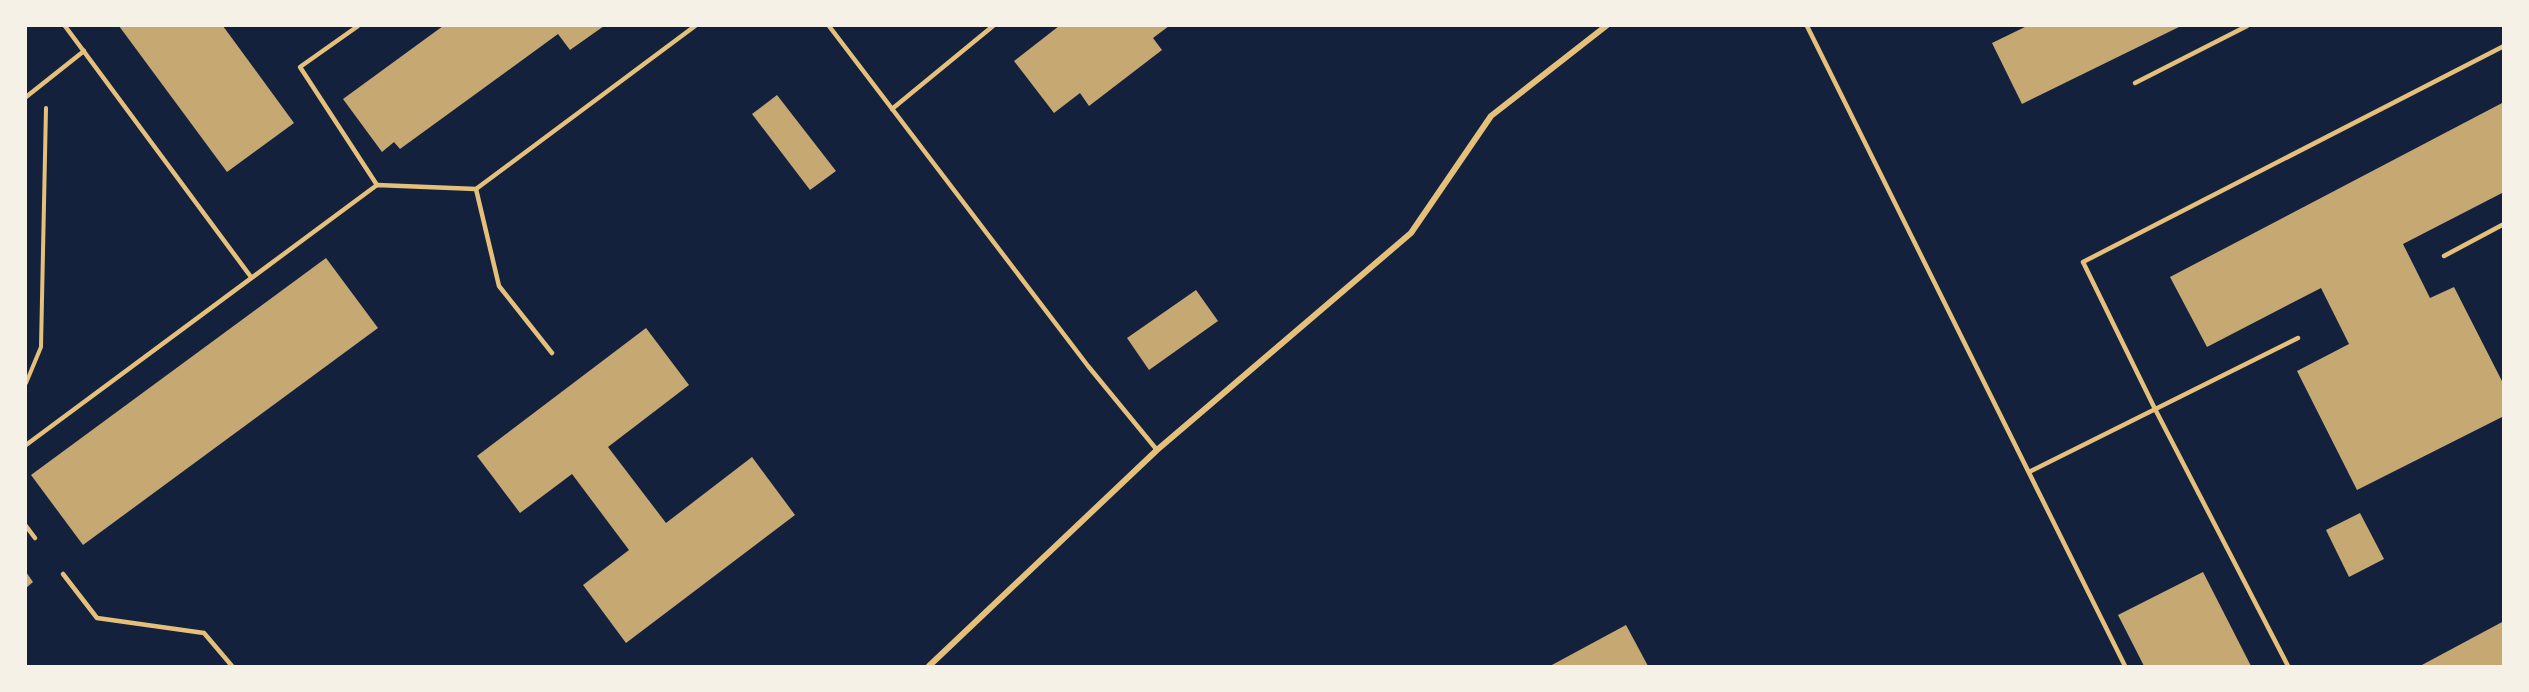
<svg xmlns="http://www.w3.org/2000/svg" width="2529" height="692" font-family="Raleway,sans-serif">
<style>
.building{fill:#c6a872}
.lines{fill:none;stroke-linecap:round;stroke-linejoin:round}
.path{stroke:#e5c07b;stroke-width:4}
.service{stroke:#e5c07b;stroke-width:4.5}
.minor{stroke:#e5c07b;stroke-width:6}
</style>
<rect width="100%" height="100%" fill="#14213d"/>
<g class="building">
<path d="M119,26H223L294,123L227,172Z"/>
<path d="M443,26H604L570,50L558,34L400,149L394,142L382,152L343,99Z"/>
<path d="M1059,26H1169L1153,38L1162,50L1089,106L1080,93L1054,113L1014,61Z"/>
<path d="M2027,26H2181L2022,104L1992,43Z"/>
<path d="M777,95L836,171L810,190L752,114Z"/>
<path d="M2504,102V192L2403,244L2430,298L2454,287L2504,385V416L2357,490L2297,371L2349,344L2321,288L2207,347L2170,277Z"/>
<path d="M326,258L378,328L83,545L31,475Z"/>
<path d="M1196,290L1218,321L1149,370L1127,338Z"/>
<path d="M646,328L689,385L608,447L666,523L752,457L795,515L626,643L583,585L629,550L572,474L520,513L477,456Z"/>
<path d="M2360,513L2384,559L2349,577L2326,530Z"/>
<path d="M26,572L33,582L26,588Z"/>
<path d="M2203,572L2251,666H2144L2118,615Z"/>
<path d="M2504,621V666H2420Z"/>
<path d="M1626,625L1648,666H1550Z"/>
</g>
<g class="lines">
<path class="path" d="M26,383L41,347L46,108"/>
<g class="service">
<path d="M65,26L251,277"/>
<path d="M358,26L300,67L377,185"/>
<path d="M829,26L1088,366L1157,450"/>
<path d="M1807,26L2125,666"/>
<path d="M2135,83L2247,26"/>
<path d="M26,97L84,51"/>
<path d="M892,109L993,26"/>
<path d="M476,189L499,286L552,353"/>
<path d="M2444,256L2504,224"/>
<path d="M26,445L377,185L476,189L695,26"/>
<path d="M2029,472L2298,338"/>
<path d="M26,526L35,538"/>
<path d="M63,574L97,618L204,633L232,666"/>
<path d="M2288,666L2155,409L2083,262L2504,46"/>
</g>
<path class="minor" d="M929,666L1157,450L1411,233L1491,116L1606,26"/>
</g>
<rect width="2529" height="692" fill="none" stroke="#f6f1e7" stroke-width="54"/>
</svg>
